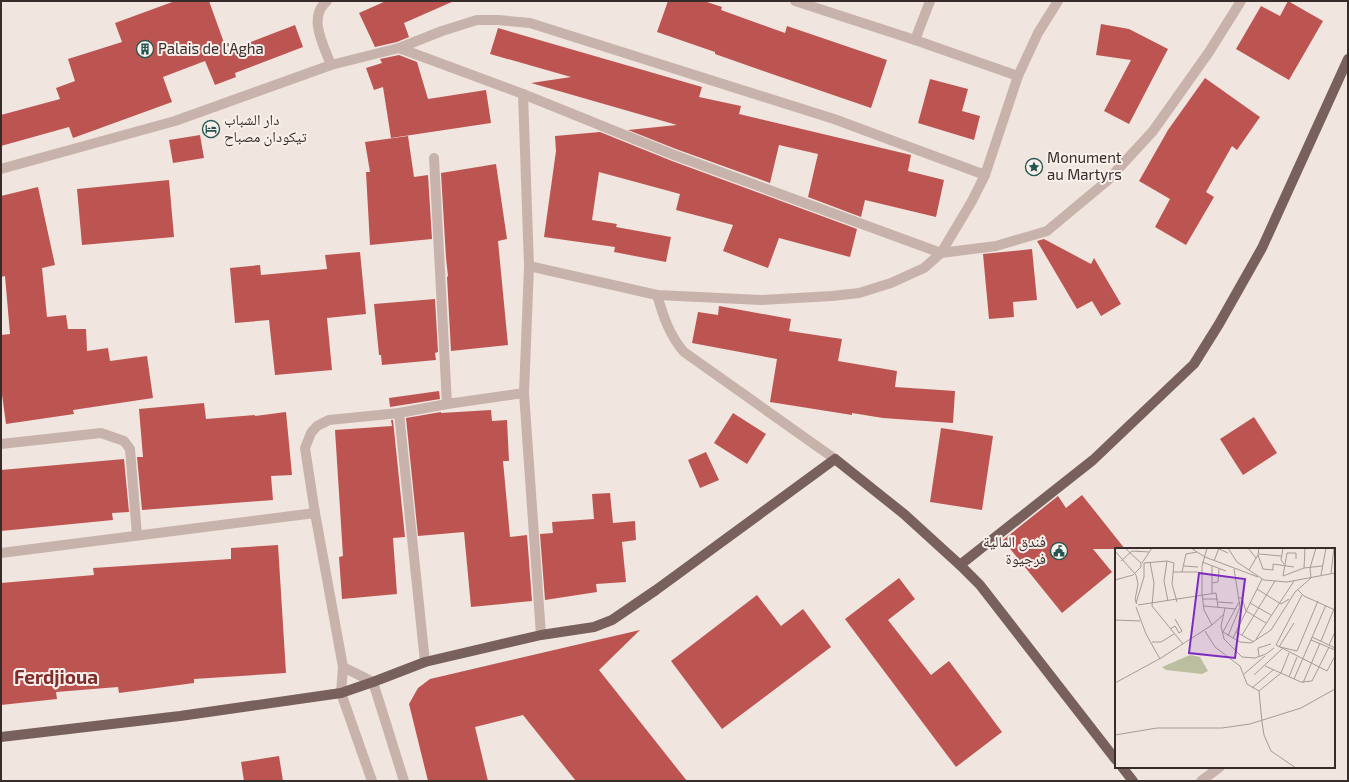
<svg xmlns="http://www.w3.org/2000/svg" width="1349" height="782" font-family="'Exo 2','Noto Naskh Arabic',sans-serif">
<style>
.building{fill:#bc5552}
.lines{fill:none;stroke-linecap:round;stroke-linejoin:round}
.minor{stroke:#c8b3ac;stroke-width:10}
.major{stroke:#78605d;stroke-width:10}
.labels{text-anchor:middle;stroke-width:4;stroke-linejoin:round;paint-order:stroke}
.poi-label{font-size:15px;fill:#372c2a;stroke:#f9f0ec;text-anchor:start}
.district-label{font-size:19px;font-weight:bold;fill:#802c2a;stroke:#f9f0ec}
.inset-road{fill:none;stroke:#a79b97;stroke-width:1}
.view{fill:#7b2cbf;fill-opacity:0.15;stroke:#7b2cbf;stroke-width:2}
.inset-edge{fill:none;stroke:#372c2a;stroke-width:2}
</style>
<rect width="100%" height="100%" fill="#f1e5df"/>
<g class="building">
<path d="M175,1H209L227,51L295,25L303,47L235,73L236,77L215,85L205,61L163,77L172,102L73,138L69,127L1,146V115L60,99L56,88L75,81L68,59L122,42L115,23Z"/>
<path d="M386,1H454L404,23L409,37L397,42L375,47L359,13Z"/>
<path d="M668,1H704L722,7L721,10L785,33L787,26L887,60L871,108L772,74L715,54V52L657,32Z"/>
<path d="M1288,1L1323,21L1289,80L1236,49L1261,6L1280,16Z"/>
<path d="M1101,24L1129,29L1168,49L1129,124L1104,111L1131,60L1096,55Z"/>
<path d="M498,28L702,87L699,97L741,106L739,114L911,155L908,171L944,180L936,217L865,200L861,217L808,197L818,154L779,145L770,183L676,149L628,130L677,125L531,83L571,77L490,54Z"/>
<path d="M399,55L417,62L428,99L486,90L491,123L391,138L383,87L374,90L366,68L382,63L380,59Z"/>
<path d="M1205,78L1260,117L1237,150L1232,146L1206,192L1214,197L1186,245L1155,227L1170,199L1139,181L1168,130Z"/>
<path d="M930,79L968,89L962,111L980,116L974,140L918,123Z"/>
<path d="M600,132L672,161L857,229L850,257L779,238L768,268L723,251L733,225L676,210L680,194L599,172L592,220L617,224L616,227L671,237L666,262L614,252L615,247L544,237L556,151L555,136Z"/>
<path d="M200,135L204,158L173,163L169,140Z"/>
<path d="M408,136L414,177L428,175L432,239L370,245L366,172H370L365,142Z"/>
<path d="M496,164L507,239L498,241L508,345L451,351L447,277L448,276L446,258L441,173Z"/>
<path d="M169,180L174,237L82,245L77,189Z"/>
<path d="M38,187L55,265L42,268L47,317L66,315L68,329H86L87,351L108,348L110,361L147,356L153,398L73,410L74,414L6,424L1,387V335L10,334L5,276L1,277V196Z"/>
<path d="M1044,239L1091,264L1094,258L1121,304L1101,316L1092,301L1077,309L1037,241Z"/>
<path d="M1032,249L1037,300L1013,302L1014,317L989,319L983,254Z"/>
<path d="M360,252L366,314L327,318L332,370L275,375L269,320L235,323L230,268L260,265L261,275L327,269L325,255Z"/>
<path d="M435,299L438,352L435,353L436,360L382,365L381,355H379L374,304Z"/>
<path d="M719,306L791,319L789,331L842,339L838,361L897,371L895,387L955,391L953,423L883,418L852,413V415L770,402L777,359L692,343L698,312L718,315Z"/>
<path d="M439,391L440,399L390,407L389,398Z"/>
<path d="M204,403L206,419L255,415V416L286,412L292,475L271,476L273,500L142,510L137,457H143L139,409Z"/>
<path d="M491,410L492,421L507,420L509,461H503L510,537L527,535L532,601L471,607L464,532L418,536L406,418L441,412V413Z"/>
<path d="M733,413L766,434L747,464L714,443Z"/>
<path d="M1254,417L1277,453L1243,475L1220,439Z"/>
<path d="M391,420H393L405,537L393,538L397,594L342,599L339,557L343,556L335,430L392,426Z"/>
<path d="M941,428L993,436L982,510L930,502Z"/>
<path d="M706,452L719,480L700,488L688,460Z"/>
<path d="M124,459L129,512L112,513L113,520L1,531V470Z"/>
<path d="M610,493L613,523L635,521L636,540L622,542L626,582L596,584L597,592L545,600L540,534L553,533L552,522L594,519L592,494Z"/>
<path d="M1082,495L1125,549H1093L1112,572L1062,613L1003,540L1058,496L1066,508Z"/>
<path d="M278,545L286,673L194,679V683L119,693L118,687L56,692L57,699L1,705V583L94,575L93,568L231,559V548Z"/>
<path d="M899,578L915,599L888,620L931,675L949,661L1002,732L956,767L845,619Z"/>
<path d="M757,595L781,626L803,609L831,647L722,729L671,661Z"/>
<path d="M640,630L599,670L687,781H576L523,715L475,727L488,781H428L409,704L418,688L430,679Z"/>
<path d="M279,756L283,781H244L241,762Z"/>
</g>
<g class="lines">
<g class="minor">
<path d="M327,1C307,17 324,46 331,65"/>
<path d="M795,1L915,40L1018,76"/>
<path d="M915,40L930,1"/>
<path d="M399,48L523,94L674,155L941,253L972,201L985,175L1018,76L1038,33L1058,1"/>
<path d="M523,94L529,266L524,393L541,635"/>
<path d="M434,158L447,404"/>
<path d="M1,169L175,121L331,65L399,48L442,31L477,20H498L530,23L834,119L985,175"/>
<path d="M529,266L657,295L761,300L832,296L859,293L891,283L924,268L941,253L996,246L1047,231L1107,181L1153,131L1209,52L1241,1"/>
<path d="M657,295C663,315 669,335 684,352L835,459"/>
<path d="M399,413L425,662"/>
<path d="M1,444L101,433L124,441L130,449L137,535"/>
<path d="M1,553L315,513"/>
<path d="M343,667L373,682L404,781"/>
<path d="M372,781L341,693L343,667L315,513L305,448L311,433L317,426L329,420L399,413L447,404L524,393"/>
<path d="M1201,781L1220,767"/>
</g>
<g class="major">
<path d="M960,565L1093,460L1194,364L1219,324L1262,248L1348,59"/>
<path d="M1,737L180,716L341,693L373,682L425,662L541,635L594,627L612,620L656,590L835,459L904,514L960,565L980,585L1116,760"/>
<path d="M1122,767L1133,781"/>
</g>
</g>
<defs>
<g id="building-ring" transform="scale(0.9)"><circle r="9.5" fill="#f9f0ec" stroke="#23564e" stroke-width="1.5"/><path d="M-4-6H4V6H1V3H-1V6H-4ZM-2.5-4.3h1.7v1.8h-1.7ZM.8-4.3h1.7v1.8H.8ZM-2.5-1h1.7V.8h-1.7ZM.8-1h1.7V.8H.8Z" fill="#23564e"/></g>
<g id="hotel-ring" transform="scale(0.9)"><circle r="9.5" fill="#f9f0ec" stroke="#23564e" stroke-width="1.5"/><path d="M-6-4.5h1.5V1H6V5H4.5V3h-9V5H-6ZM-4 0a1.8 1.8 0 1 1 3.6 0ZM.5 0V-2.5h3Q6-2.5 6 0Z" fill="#23564e"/></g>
<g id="sight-ring" transform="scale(0.9)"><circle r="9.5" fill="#f9f0ec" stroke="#23564e" stroke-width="1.5"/><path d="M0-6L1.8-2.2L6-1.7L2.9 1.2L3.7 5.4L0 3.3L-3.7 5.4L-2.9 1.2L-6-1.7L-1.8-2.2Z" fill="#23564e"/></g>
<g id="civic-ring" transform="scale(0.9)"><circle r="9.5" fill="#f9f0ec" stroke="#23564e" stroke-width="1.5"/><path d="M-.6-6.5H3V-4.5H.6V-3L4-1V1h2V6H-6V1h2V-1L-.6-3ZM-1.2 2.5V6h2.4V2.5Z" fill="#23564e"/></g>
</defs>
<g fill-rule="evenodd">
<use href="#building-ring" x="145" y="49"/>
<use href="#hotel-ring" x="211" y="129"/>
<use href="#sight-ring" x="1034" y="167"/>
<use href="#civic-ring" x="1059" y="551"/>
</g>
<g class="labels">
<g class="poi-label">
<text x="158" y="54">Palais de l'Agha</text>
<text x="224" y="125">دار الشباب<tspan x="224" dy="17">تيكودان مصباح</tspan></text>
<text x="1047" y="163">Monument<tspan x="1047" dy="17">au Martyrs</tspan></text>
<text x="1046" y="547" text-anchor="end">فندق المالية<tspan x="1046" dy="17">فرجيوة</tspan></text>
</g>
<g class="district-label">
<text x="56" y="684">Ferdjioua</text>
</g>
</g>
<g transform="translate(1115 548)">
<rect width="220" height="220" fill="#f1e5df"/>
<path d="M75,107L85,109L93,123L87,126L51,122L47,119Z" fill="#bbbfa0"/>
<path class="inset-road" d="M76,0L90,9L143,29M102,0L113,5M113,0L122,14L149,32L172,34L220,25M133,0L141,10M168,0L166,12L169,16M0,3L21,27L23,36L20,52L22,56M144,6L166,8M143,7L148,21L158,22V16L179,19M181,11V5H172L168,28L189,20L207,18M6,13L17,3L34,4M52,13L49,33L53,53M99,13L104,0M35,14L39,35L37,58L68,96M87,14L111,23M27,15L37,0M69,18L83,19M97,18V45M189,20L190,0M134,22L143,7L144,0M58,24H83M67,24L71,6L82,4M216,25L219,0M206,27L211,0M0,32L18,27L26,19V15L10,0M97,35L103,34L104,21M142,41L166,56L174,51M183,42L189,48L220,62M124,50H127L131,63L151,75M88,51H103M103,54L118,55M124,54L108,84L125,94L136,95L156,82L180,44L196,30L195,20L201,0M21,55L29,29V15L52,13L59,15L57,36L62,54M135,55L156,67M23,57L101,45L103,59M89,58L121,61M21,59L31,86L45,111M110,60L106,78L109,91L127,109L140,110L151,106L159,100M0,72L25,73M97,77L108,67M55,81L60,78L64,85L67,83L60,71M90,83L100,99L125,118L132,136L144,143L147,174M121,84L139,94M127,87L160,33M113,88L125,59L119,21M197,89L220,100M118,90L147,31M141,91L179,33M196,92L220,102M206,93L219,61M37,94H46L59,86M161,97L212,123L220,108M161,97L187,47M214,97L220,84M164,99L179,75M165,99L182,103L203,53M144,108L143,100L156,96M150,118L186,134L197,133L214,99M129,126L150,108M139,127L167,101M174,129L182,109M179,131L211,57M0,135L46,110L97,77L89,62L87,46V18L92,0M188,135L205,95M137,140L158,122M144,143L166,125L174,105M147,174L149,187L156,203L181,220M0,187L42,180H107L135,176L186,160L220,141"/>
<path class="view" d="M84,25L130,31L120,110L74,105Z"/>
<rect width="220" height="220" class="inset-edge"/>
</g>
<rect width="1349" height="782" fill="none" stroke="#372c2a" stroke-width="4"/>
</svg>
